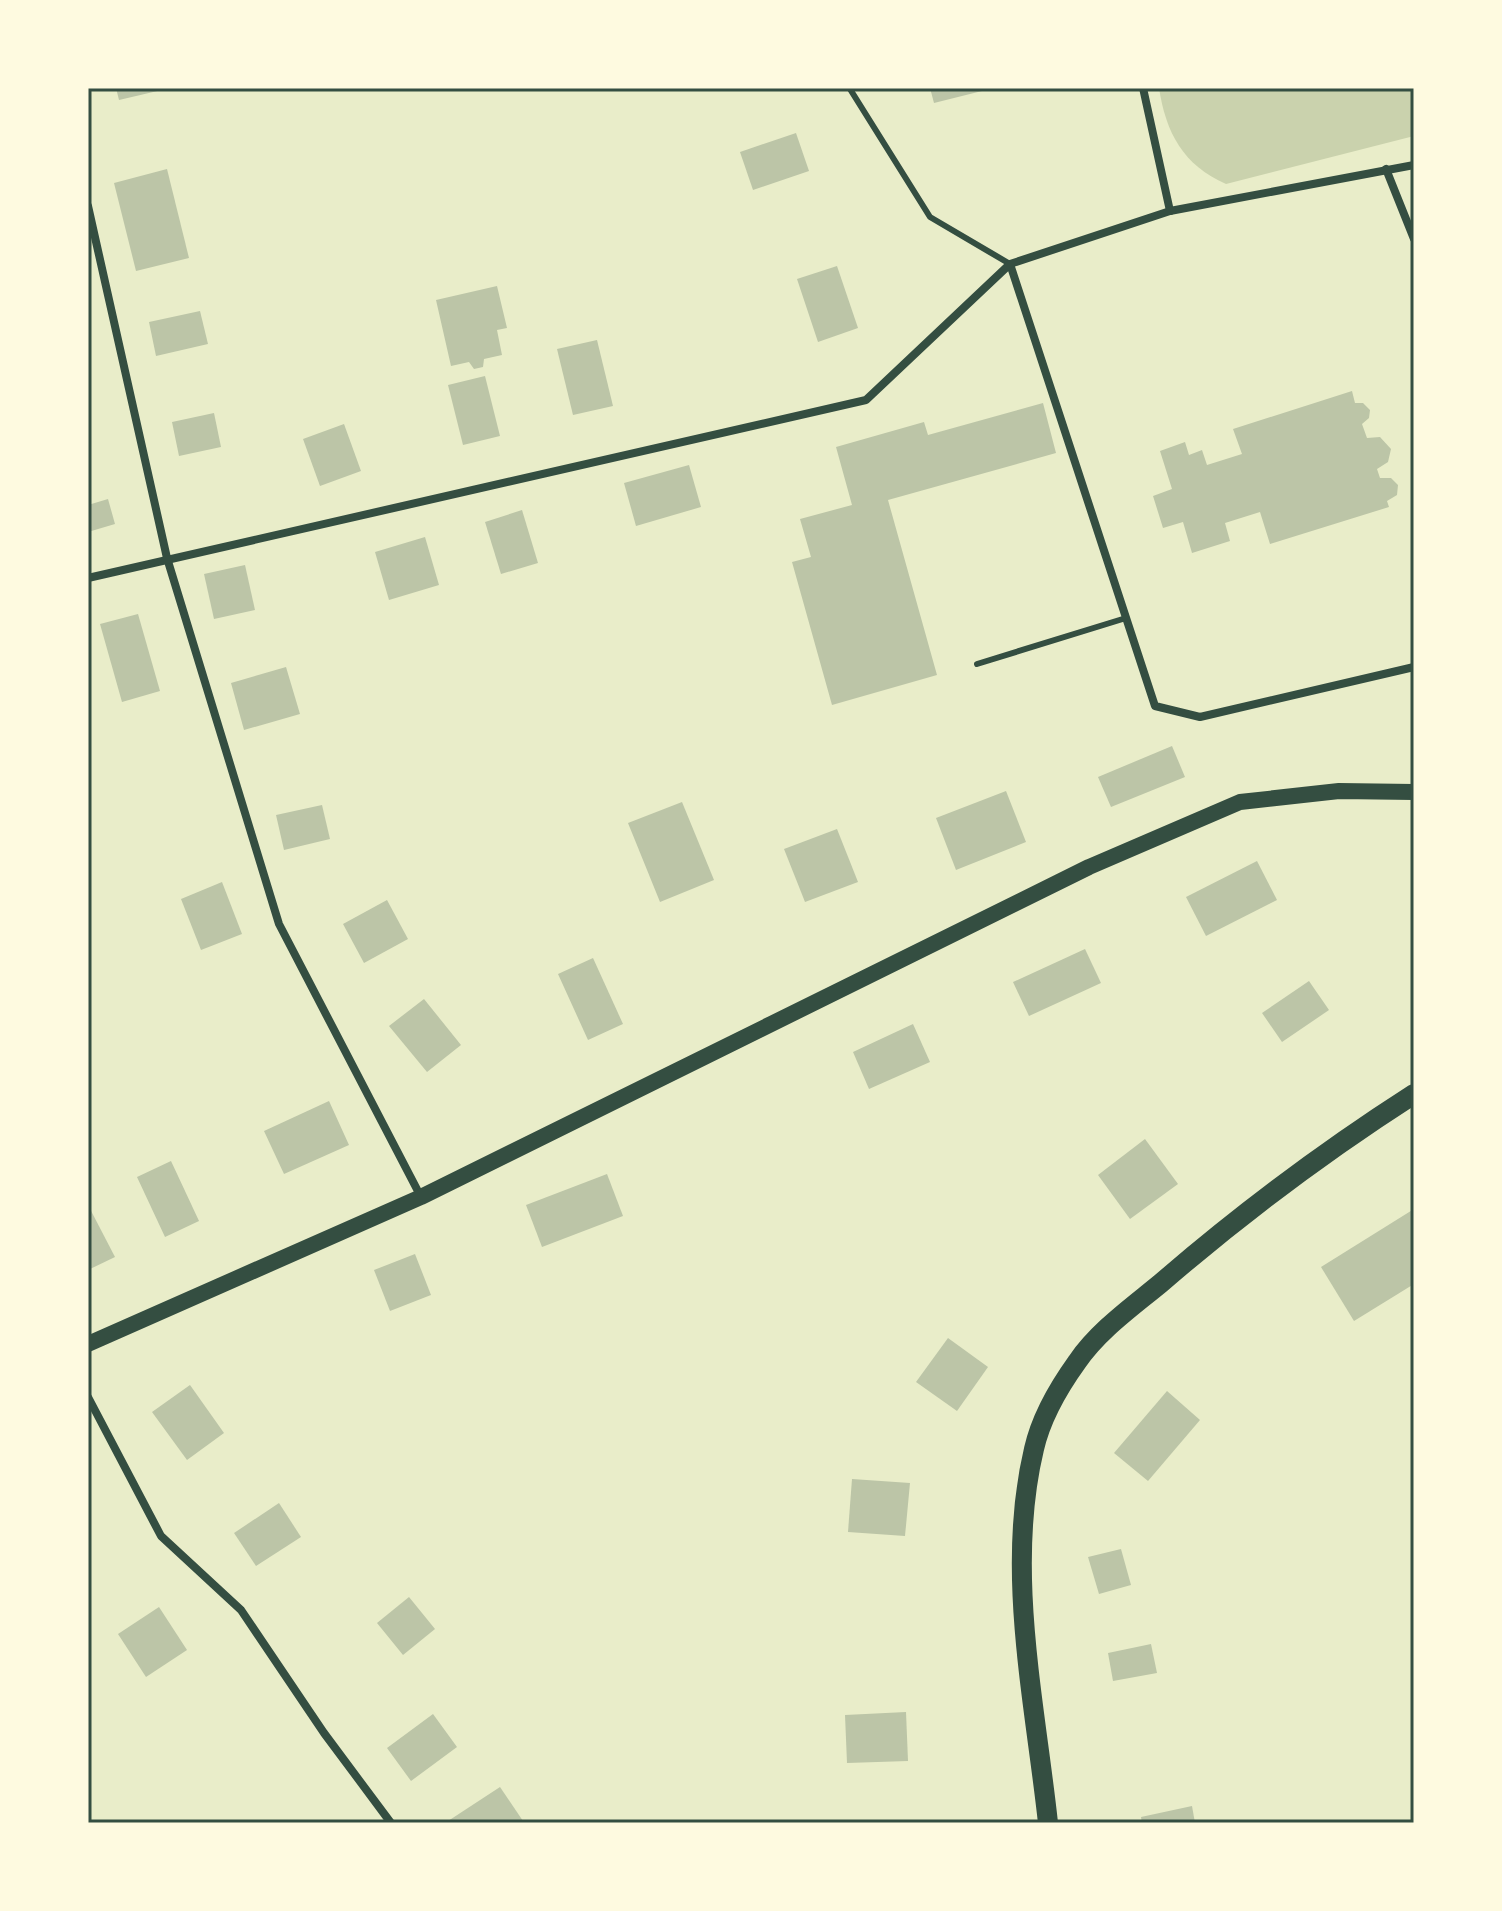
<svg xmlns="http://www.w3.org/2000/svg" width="1502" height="1911" font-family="Commissioner,sans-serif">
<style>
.green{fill:#cad2ad}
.building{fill:#bcc5a7}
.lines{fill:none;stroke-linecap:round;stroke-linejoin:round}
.service{stroke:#344e41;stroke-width:6}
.minor{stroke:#344e41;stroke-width:8}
.secondary{stroke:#344e41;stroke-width:16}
.primary{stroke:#344e41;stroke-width:20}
.neatline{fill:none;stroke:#344e41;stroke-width:3}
</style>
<rect width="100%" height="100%" fill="#e9edc9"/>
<path class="green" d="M1159,88H1414V136L1226,184C1183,165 1166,133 1159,88Z"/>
<g class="building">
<path d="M116,88H166V89L119,100Z"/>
<path d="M930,88H990V89L934,103Z"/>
<path d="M796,133L809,171L753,190L740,152Z"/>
<path d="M167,169L189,258L136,271L114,183Z"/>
<path d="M837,266L858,328L818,342L797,279Z"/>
<path d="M497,286L507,328L497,330L502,355L484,359L483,367L474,369L469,362L451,366L436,300Z"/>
<path d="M200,311L208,344L156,356L149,322Z"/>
<path d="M597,340L613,406L573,415L557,349Z"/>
<path d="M485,376L500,436L463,445L448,385Z"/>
<path d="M1352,391L1355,403H1363L1370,410L1369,418L1362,424L1367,438L1380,437L1391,449L1388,462L1377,469L1380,478H1391L1398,485L1397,495L1387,501L1389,507L1270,544L1260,512L1225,523L1230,541L1192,553L1183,522L1163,528L1153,496L1172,489L1160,451L1185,442L1189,455L1202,450L1207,465L1242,454L1233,429Z"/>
<path d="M1043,403L1056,453L888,500L937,675L832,705L792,562L811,557L800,519L852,505L836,447L924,422L928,435Z"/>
<path d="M214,413L221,447L179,456L172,422Z"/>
<path d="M344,424L361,471L320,486L303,439Z"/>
<path d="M689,465L701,507L636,526L624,483Z"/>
<path d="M108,499L115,524L88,532V505Z"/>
<path d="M522,510L538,563L501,574L485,522Z"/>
<path d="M425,537L439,585L389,600L375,552Z"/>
<path d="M245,565L255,610L214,619L204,574Z"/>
<path d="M138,614L160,691L122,702L100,624Z"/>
<path d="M286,667L300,714L244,730L231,683Z"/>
<path d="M1172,746L1185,777L1111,807L1098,777Z"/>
<path d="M1006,791L1026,842L956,870L936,818Z"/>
<path d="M682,802L714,880L660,902L628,823Z"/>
<path d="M322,805L330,839L284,850L276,815Z"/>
<path d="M837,829L858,882L805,902L784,849Z"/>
<path d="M1257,861L1277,900L1206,936L1186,897Z"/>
<path d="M222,882L242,934L201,950L181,899Z"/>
<path d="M387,900L408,939L364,963L343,924Z"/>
<path d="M1085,949L1101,983L1029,1016L1013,982Z"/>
<path d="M593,958L623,1024L588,1040L558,974Z"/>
<path d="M1309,981L1329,1010L1282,1042L1262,1013Z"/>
<path d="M424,999L461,1045L427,1072L389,1026Z"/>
<path d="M913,1024L930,1062L869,1089L853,1052Z"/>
<path d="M329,1101L349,1145L284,1174L264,1131Z"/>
<path d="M1145,1139L1178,1184L1130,1219L1098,1175Z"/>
<path d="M171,1161L199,1221L165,1237L137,1177Z"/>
<path d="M607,1174L623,1216L542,1247L526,1205Z"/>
<path d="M88,1205L115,1257L88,1270Z"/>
<path d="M1414,1209V1284L1354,1321L1321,1267Z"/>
<path d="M415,1254L431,1295L390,1311L374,1270Z"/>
<path d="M948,1338L988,1367L957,1411L916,1382Z"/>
<path d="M190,1385L224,1433L187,1460L152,1412Z"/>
<path d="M1167,1391L1200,1420L1148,1481L1114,1453Z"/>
<path d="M852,1479L910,1483L905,1536L848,1532Z"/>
<path d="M279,1503L301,1537L256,1566L234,1533Z"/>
<path d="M1121,1549L1131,1585L1099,1594L1088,1557Z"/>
<path d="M409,1597L435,1629L403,1655L377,1623Z"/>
<path d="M159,1607L187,1650L146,1677L118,1634Z"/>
<path d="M1151,1644L1157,1673L1113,1681L1108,1653Z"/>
<path d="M906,1712L908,1761L847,1763L845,1715Z"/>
<path d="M433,1714L457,1747L411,1781L387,1748Z"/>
<path d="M500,1787L523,1821L445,1823Z"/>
<path d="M1192,1806L1195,1823H1142L1141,1817Z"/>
</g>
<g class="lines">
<g class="service">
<path d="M850,89L930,217L1010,264"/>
<path d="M977,664L1126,618"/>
</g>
<g class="minor">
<path d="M1143,88L1170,211"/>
<path d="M1386,169L1414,239"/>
<path d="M88,206L167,558L279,924L421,1197"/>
<path d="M1010,264L1155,706L1200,717L1414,667"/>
<path d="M88,578L866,400L1010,264L1170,211L1414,165"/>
<path d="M88,1397L161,1536L241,1610L324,1733L391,1823"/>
</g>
<path class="secondary" d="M88,1344L421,1197L1089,867L1240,802L1339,791L1414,792"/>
<path class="primary" d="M1048,1823C1035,1702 1005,1570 1034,1449C1041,1418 1059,1387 1077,1362C1098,1331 1132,1307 1161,1283C1241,1214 1325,1151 1414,1094"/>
</g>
<rect width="1502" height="1911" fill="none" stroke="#fefae0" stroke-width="180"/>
<rect x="90" y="90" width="1322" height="1731" class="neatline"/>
</svg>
